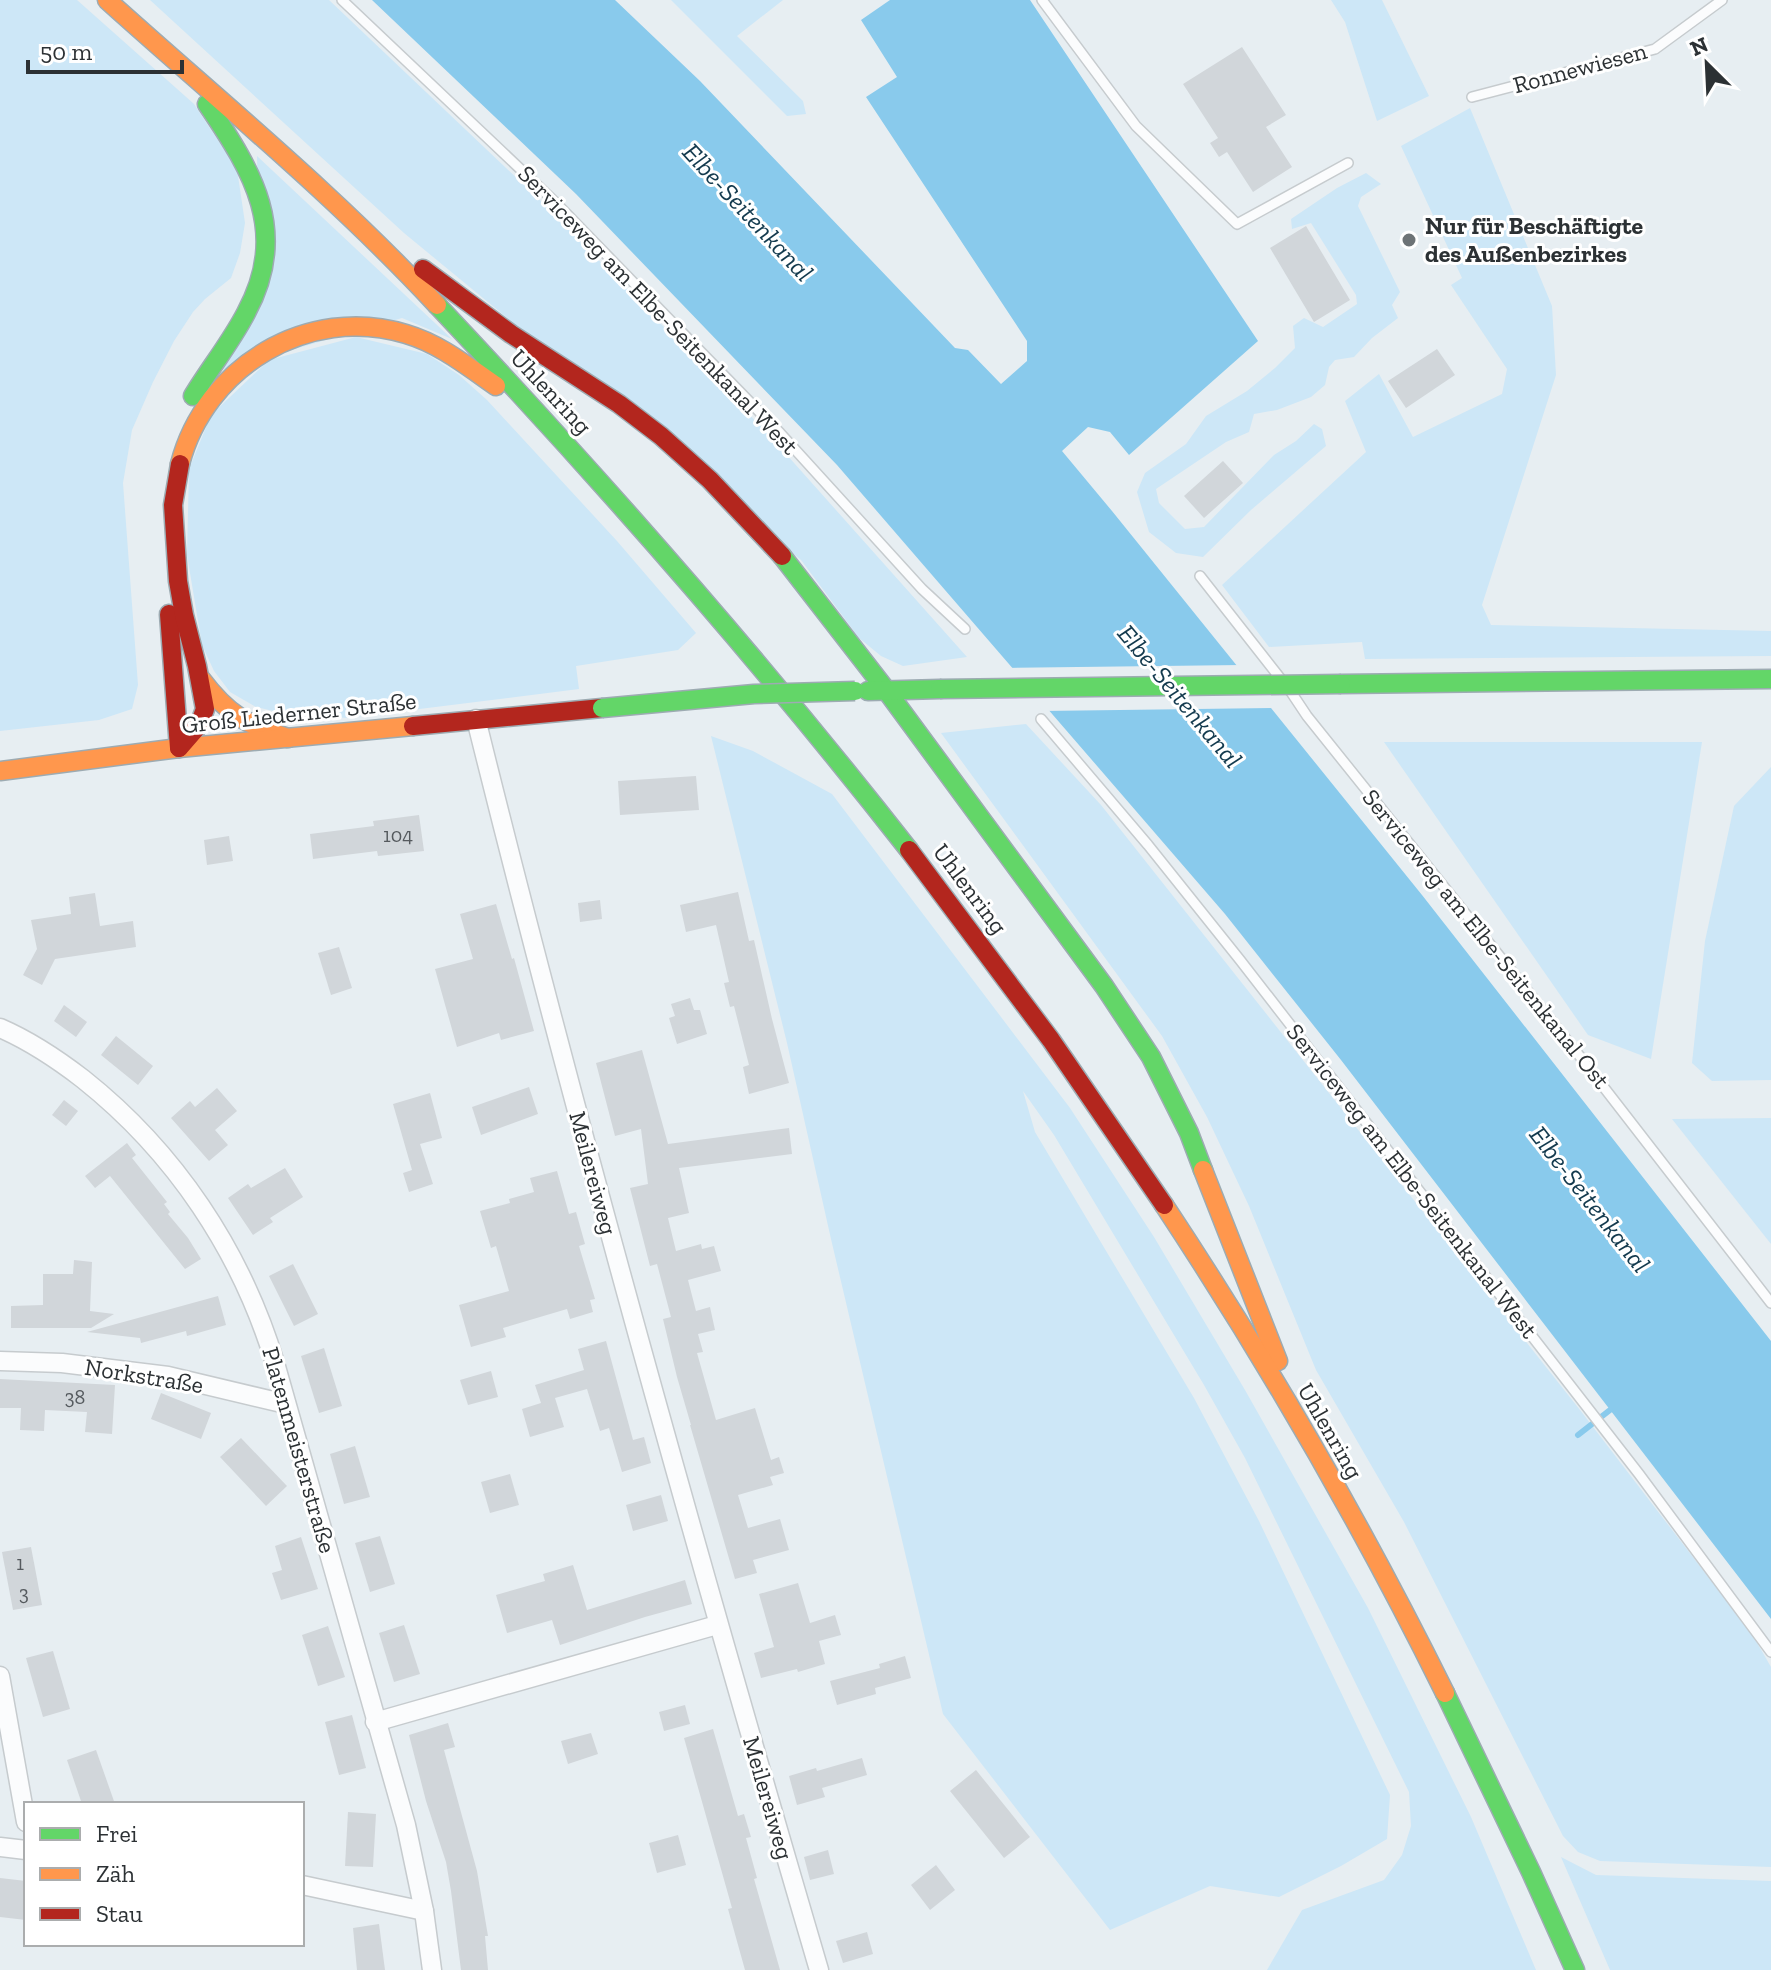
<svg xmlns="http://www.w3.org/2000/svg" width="1771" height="1970" font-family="'Zilla Slab',serif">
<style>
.green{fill:#cde7f7}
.water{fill:#89caec}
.pier{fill:#e7eef2}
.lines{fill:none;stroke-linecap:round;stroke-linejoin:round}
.stream{stroke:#89caec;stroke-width:6}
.building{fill:#d1d6da}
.lane-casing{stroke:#c6cbce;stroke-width:12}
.street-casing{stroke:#c6cbce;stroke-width:21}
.fast-casing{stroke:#9dabb2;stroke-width:21}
.slow-casing{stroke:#9dabb2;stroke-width:21}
.jam-casing{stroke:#9dabb2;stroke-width:21}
.lane{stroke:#fbfcfd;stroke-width:9}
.street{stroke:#fbfcfd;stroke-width:18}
.fast{stroke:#63d668;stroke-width:18}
.slow{stroke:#ff974d;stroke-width:18}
.jam{stroke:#b3261e;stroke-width:18}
.fast-bridge-casing{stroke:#9dabb2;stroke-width:21;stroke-linecap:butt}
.fast-bridge{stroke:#63d668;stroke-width:18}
.poi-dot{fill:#6d7376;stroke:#fff;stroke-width:3}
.labels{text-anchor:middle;stroke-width:6;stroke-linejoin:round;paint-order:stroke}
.number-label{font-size:20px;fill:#555a5e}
.street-label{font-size:24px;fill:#2c3134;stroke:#fff}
.poi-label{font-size:24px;font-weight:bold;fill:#2c3134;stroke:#fff;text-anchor:start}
.water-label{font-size:26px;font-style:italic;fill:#133a4e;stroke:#fff}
</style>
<rect width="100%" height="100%" fill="#e7eef2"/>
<g class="green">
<path d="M0,0H77L194,104L237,169L245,223L240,253L231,278L205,299L193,312L174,341L153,382L132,430L123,483L138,685L132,709L99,720L0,731Z"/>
<path d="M150,0H329L544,204L770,436L967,657L903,666L881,656L859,638L801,560L404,233Z"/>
<path d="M671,0H783L737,36L803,101L806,114L787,116Z"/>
<path d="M1331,0H1382L1429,96L1377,121L1345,22Z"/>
<path d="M1470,108L1552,306L1556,375L1482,605L1491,625L1771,631V656L1365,659L1362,642L1269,647L1222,585L1366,452L1345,401L1379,374L1413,437L1502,394L1507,369L1451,285L1462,278L1401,146Z"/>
<path d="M257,156L452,339L402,318L222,370L260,308Z"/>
<path d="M1366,173L1381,184L1361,197L1358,206L1400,292L1392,305L1398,318L1372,338L1354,357L1335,360L1329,367L1325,385L1311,397L1277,410L1254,414L1249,432L1226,442L1156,489L1159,503L1185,529L1204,527L1274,455L1296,441L1314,424L1322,429L1326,446L1251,510L1203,557L1176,553L1149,532L1137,492L1145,473L1186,444L1206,416L1247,391L1275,368L1295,348L1293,326L1304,318L1323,327L1357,304L1356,295L1311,223L1292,229L1291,219L1337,188Z"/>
<path d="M356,337L427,354L459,375L487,400L617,541L696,633L678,650L576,666L579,689L347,718L282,713L256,707L230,692L214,671L202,645L187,555L189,469L211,415L269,360Z"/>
<path d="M1026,724L1101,805L1580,1410L1752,1634L1771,1667V1867L1600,1861L1578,1852L1563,1836L1404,1522L1316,1370L1249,1206L1207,1117L1162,1036L941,733Z"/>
<path d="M711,736L753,751L832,794L1070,1108L1154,1237L1245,1390L1368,1608L1471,1817L1536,1970H1267L1302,1910L1384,1880L1402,1855L1411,1826L1409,1792L1245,1458L1204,1385L1054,1135L1023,1091L1035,1132L1194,1398L1259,1521L1390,1795L1387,1839L1341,1866L1279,1897L1210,1886L1110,1930L943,1714L831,1239L787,1043Z"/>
<path d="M1384,742H1702L1651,1059L1588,1035Z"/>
<path d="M1771,767V1080L1712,1081L1692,1063L1705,941L1734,806Z"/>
<path d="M1771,1118V1244L1672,1119Z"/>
<path d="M1561,1857L1596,1875L1771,1881V1970H1610Z"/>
</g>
<path class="water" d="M372,0H615L700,81L955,348L968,350L1001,384L1027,361V341L866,97L897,77L861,20L890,0H1030L1258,341L1129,455L1110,432L1088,427L1062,451L1112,511L1422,895L1771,1341V1619L1341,1060L1225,914L837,465L576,194Z"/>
<path class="pier" d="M1242,665L1276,708L1043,711L1005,668Z"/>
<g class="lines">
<path class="stream" d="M1578,1435L1610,1410"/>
</g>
<g class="building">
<path d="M1242,47L1286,115L1266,127L1292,167L1253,192L1227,152L1219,157L1210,143L1218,138L1183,84Z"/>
<path d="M1306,226L1350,300L1314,322L1270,248Z"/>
<path d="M1437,349L1455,375L1406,408L1388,381Z"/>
<path d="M1223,461L1243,483L1204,518L1184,496Z"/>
<path d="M696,776L699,810L620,815L618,781Z"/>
<path d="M419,815L424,851L378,856L377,851L313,859L310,834L374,826L373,821Z"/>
<path d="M229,836L233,861L207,865L204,840Z"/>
<path d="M738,892L749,941L754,940L772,1019L789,1083L749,1094L743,1067L749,1065L734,1006L730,1007L724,983L729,982L716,925L686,932L680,905Z"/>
<path d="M95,893L100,926L133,921L136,947L55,959L42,985L23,975L37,949L31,920L71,914L69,897Z"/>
<path d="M600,900L602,919L580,922L578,903Z"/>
<path d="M496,904L512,959L514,958L534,1031L501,1040L499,1033L457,1047L435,969L473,959L460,914Z"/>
<path d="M339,947L352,988L331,995L318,953Z"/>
<path d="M690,998L694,1010H700L707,1034L677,1044L669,1018L675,1016L671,1004Z"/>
<path d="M64,1005L87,1022L76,1037L54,1021Z"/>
<path d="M116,1036L153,1066L138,1085L101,1055Z"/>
<path d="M642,1050L668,1144L789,1128L792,1154L679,1168L689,1213L668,1218L676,1251L701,1244L702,1249L714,1246L721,1271L688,1280L696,1311L710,1307L715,1330L698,1334L703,1352L697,1353L716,1420L755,1408L771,1460L779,1457L784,1473L770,1477L773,1485L738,1495L748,1528L780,1519L789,1550L753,1560L757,1573L735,1579L690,1425H691L677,1377L663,1319L671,1317L657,1264L650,1266L630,1188L648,1184L641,1129L615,1136L596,1063Z"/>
<path d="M529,1087L538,1114L481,1135L472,1107Z"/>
<path d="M217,1088L237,1111L215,1130L228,1145L209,1161L171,1118L190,1101L195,1107Z"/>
<path d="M430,1093L442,1138L420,1144L433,1184L409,1192L403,1173L412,1170L393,1104Z"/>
<path d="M64,1100L78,1111L66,1126L52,1115Z"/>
<path d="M127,1143L136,1155L132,1158L167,1202L164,1204L170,1212L168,1214L188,1238L201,1259L185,1269L110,1176L95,1188L85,1176Z"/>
<path d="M285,1168L303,1197L270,1218L273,1222L253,1235L228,1198L248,1184L251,1188Z"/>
<path d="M557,1171L569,1214L576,1212L585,1244L579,1246L595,1299L590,1300L593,1312L570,1319L567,1309L503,1328L506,1337L471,1347L459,1305L509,1291L496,1246L491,1248L480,1211L510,1203L509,1199L534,1192L530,1178Z"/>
<path d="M74,1260L92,1262L90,1311L114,1314L91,1328H11V1306L43,1305V1274H73Z"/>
<path d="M293,1264L318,1314L294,1326L269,1276Z"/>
<path d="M218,1296L226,1325L187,1336L186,1331L141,1343L140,1338L87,1332Z"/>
<path d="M606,1341L633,1440L644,1437L651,1463L622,1472L609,1428L600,1431L587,1389L555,1398L564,1427L530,1437L522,1409L541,1403L535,1385L584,1370L578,1349Z"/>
<path d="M324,1348L342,1406L319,1413L301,1356Z"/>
<path d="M491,1371L498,1397L468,1405L460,1380Z"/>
<path d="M0,1379L115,1385L112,1434L85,1432L87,1412L45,1410L44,1431L20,1430L21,1408H0Z"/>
<path d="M161,1393L211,1413L201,1439L151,1419Z"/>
<path d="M241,1438L287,1486L266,1506L220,1457Z"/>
<path d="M355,1446L370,1497L344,1504L330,1454Z"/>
<path d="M510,1474L519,1505L490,1513L481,1482Z"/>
<path d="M661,1495L668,1521L633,1531L626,1505Z"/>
<path d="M380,1536L395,1584L370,1592L355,1543Z"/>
<path d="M301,1537L318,1589L281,1600L272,1573L282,1570L275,1546Z"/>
<path d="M31,1547L42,1605L13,1610L2,1552Z"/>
<path d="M573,1565L587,1610L685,1580L692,1604L645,1617L560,1645L552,1620L507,1633L496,1595L545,1581L543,1574Z"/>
<path d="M798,1583L810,1623L835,1615L841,1635L819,1641L825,1664L798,1672L797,1669L761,1678L754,1653L774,1647L759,1594Z"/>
<path d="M404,1625L420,1674L394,1682L379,1633Z"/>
<path d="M328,1626L345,1677L318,1686L302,1635Z"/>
<path d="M53,1651L70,1709L43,1717L26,1658Z"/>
<path d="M905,1656L911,1678L875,1688L876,1694L837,1705L830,1681L880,1668L879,1664Z"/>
<path d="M685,1705L690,1724L664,1731L659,1712Z"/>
<path d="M352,1715L366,1768L339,1775L325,1722Z"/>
<path d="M448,1723L455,1747L444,1750L477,1871L488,1936H485L488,1970H461L451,1891L446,1862L426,1801L409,1735Z"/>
<path d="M713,1729L738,1816L744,1814L751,1837L746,1838L757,1878L754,1879L780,1970H745L728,1909L732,1908L684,1738Z"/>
<path d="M591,1733L598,1754L568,1764L561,1741Z"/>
<path d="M96,1750L115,1804H82L67,1760Z"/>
<path d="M862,1758L867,1775L822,1788L825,1797L797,1805L789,1776L816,1768L817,1771Z"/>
<path d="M976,1770L1030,1837L1004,1858L950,1791Z"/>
<path d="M348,1812L376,1814L373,1867L345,1866Z"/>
<path d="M678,1835L686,1865L657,1873L649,1843Z"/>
<path d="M828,1850L834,1874L810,1880L804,1857Z"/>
<path d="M936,1865L955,1890L930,1910L911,1885Z"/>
<path d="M0,1878L26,1881V1920L0,1917Z"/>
<path d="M379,1924L385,1970H357L353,1928Z"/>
<path d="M867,1932L873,1954L843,1963L836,1941Z"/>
</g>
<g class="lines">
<g class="lane-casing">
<g id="lane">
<path d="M342,0L554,201L780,433L922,589L965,629"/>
<path d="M1042,0L1136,126L1237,224L1348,163"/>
<path d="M1472,97L1655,49L1722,0"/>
<path d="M1200,576L1291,692L1307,716L1578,1054L1771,1303"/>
<path d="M1041,719L1148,845L1240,960L1639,1474L1771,1652"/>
</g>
</g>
<g class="street-casing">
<g id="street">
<path d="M476,719C580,1139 697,1555 819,1970"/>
<path d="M0,1028C30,1041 57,1059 83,1079C175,1152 241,1251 275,1363L406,1825L424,1911L432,1970"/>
<path d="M0,1361L62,1363L168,1376L286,1404"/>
<path d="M0,1676L26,1822"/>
<path d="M375,1722L717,1625"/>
<path d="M0,1847L26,1850"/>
<path d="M302,1885L424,1911"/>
</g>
</g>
<g class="fast-casing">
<g id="fast">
<path d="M437,305C602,480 761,661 909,850"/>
<path d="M193,396C210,368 231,342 246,313C290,232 253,172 207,104"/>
<path d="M782,556L886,690L1104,986L1151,1057L1189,1133L1203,1170"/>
<path d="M1341,684L1771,679"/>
<path d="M868,691L940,689"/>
<path d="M1445,1693L1531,1872L1575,1970"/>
</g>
</g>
<g class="slow-casing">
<g id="slow">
<path d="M107,0C218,100 335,195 437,305"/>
<path d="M180,464C205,367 308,304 406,334C440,344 467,366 496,386"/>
<path d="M201,679C228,715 246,724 288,738"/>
<path d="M0,771L179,748L413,726"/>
<path d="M1203,1170L1278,1361"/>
<path d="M1164,1205C1267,1361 1362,1525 1445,1693"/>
</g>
</g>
<g class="jam-casing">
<g id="jam">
<path d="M423,269L511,334L619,404L661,436L710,480L782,556"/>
<path d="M169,614L179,748"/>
<path d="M413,726L602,708"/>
<path d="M179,748L199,725L205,709L197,666L184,615L178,581L173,505L180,464"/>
<path d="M909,850L1051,1040L1164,1205"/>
</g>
</g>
<use href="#lane" class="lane"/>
<use href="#street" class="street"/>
<use href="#fast" class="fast"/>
<use href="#slow" class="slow"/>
<use href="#jam" class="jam"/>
<g class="fast-bridge-casing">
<g id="fast-bridge">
<path d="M940,689L1341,684"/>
<path d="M602,708L754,694L855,691"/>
</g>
</g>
<use href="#fast-bridge" class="fast-bridge"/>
</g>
<circle class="poi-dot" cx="1409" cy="240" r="8"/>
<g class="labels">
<g class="number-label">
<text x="398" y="842">104</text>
<text x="75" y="1404">38</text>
<text x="20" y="1570">1</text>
<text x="24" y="1600">3</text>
</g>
<g class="street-label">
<text transform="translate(1580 68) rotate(-15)" y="8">Ronnewiesen</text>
<text transform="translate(658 310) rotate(46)" y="8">Serviceweg am Elbe-Seitenkanal West</text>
<text transform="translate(551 392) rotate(47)" y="8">Uhlenring</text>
<text transform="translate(299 713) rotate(-6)" y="8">Groß Liederner Straße</text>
<text transform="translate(970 889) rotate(53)" y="8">Uhlenring</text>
<text transform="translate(1486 939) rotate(51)" y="8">Serviceweg am Elbe-Seitenkanal Ost</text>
<text transform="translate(593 1173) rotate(75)" y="8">Meilereiweg</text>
<text transform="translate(1412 1181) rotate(52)" y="8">Serviceweg am Elbe-Seitenkanal West</text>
<text transform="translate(144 1376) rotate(9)" y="8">Norkstraße</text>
<text transform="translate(1330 1431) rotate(60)" y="8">Uhlenring</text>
<text transform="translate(299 1450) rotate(74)" y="8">Platenmeisterstraße</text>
<text transform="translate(768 1798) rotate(74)" y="8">Meilereiweg</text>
</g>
<g class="poi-label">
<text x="1425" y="234">Nur für Beschäftigte<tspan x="1425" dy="28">des Außenbezirkes</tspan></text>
</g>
<g class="water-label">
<text transform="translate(748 212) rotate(47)" y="9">Elbe-Seitenkanal</text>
<text transform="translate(1180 696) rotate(50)" y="9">Elbe-Seitenkanal</text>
<text transform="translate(1590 1199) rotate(52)" y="9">Elbe-Seitenkanal</text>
</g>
</g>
<rect x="24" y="1802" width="280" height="144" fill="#ffffff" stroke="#abadae" stroke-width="2"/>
<rect x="40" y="1828" width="40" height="12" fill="#63d668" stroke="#abadae" stroke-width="2"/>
<text x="96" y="1842" font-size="24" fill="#2c3134">Frei</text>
<rect x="40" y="1868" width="40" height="12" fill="#ff974d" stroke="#abadae" stroke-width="2"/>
<text x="96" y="1882" font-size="24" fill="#2c3134">Zäh</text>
<rect x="40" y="1908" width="40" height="12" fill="#b3261e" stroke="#abadae" stroke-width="2"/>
<text x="96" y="1922" font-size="24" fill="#2c3134">Stau</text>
<g transform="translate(1707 64) rotate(336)" stroke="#ffffff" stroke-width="6" paint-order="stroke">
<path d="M0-6L14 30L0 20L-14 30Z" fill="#2c3134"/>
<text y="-12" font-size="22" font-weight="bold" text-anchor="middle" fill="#2c3134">N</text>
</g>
<path d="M28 60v12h154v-12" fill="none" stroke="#2c3134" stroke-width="4"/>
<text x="40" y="60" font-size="24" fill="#2c3134" stroke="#ffffff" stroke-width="6" paint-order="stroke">50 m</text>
</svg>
